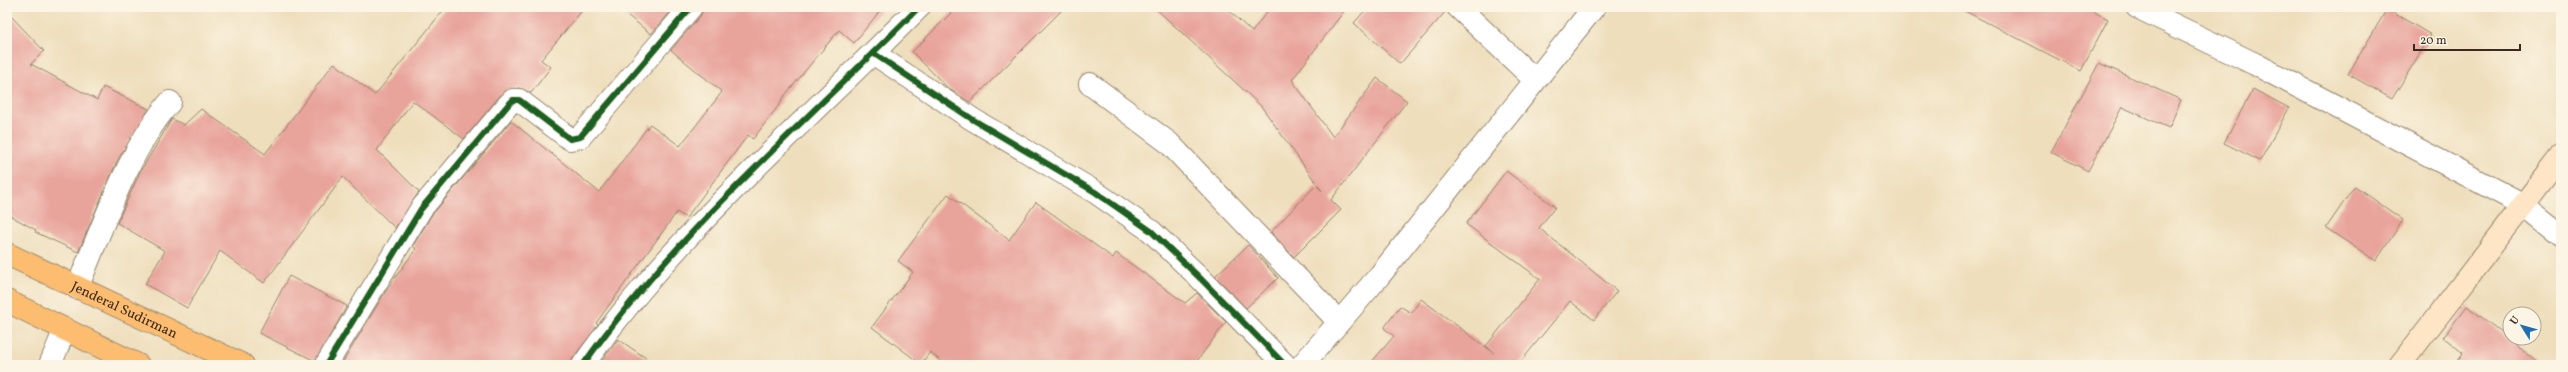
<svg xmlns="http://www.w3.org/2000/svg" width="2568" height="372" font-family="Vollkorn,serif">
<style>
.building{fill:#e8a39b}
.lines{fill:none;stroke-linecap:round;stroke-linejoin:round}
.street-casing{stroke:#94846d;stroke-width:24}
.secondary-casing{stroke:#94846d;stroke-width:24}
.highway-casing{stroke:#94846d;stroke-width:24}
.street{stroke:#fff;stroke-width:22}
.secondary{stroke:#fee5c5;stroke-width:22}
.highway{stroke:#fcbd6f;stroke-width:22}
.cycleway-casing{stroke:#fcf5e5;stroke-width:8}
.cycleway{stroke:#1b5e20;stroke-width:6}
.labels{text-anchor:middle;stroke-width:3;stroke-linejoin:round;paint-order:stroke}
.street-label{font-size:14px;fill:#3b2a1e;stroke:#fcf5e5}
</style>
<rect width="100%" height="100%" fill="#fcf5e5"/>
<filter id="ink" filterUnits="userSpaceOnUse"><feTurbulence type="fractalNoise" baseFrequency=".025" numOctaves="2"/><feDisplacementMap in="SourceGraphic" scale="8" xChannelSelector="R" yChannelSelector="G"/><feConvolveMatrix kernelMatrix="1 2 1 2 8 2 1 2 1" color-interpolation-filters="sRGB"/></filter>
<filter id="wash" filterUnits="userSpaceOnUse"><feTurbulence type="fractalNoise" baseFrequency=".012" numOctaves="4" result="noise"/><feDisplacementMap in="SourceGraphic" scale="16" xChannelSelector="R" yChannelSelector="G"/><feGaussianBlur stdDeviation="0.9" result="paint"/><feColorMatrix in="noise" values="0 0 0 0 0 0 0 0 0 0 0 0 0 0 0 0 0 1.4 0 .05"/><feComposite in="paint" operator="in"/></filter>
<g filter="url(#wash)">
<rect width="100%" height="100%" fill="#eedebc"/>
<g id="blocks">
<g class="building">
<path d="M446,7H585L541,60L551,67L531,93L519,88L504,91L464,139L413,101L377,150L419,192L395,228L343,177L264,283L220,251L187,308L145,284L165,251L117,223L140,172L172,119L184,125L201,109L265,154L334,63L375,95Z"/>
<path d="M617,7H675L651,34Z"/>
<path d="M703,7H883L854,43L839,30L781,100L782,101L753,139L748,135L686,218L677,212L596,323L598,325L573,358L571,365H341L389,286L416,249L413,246L431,216L511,121L599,192L650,124L680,146L722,92L671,50L701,15Z"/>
<path d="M957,7H1065L970,102L949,89L912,52Z"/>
<path d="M1154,7H1225L1252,32L1270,7H1347L1292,80L1333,137L1377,78L1407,101L1331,200L1341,210L1294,257L1271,232L1316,185L1322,191L1261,106Z"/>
<path d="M1368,7H1446V11L1400,64L1354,23Z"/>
<path d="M1957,7H2084L2108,19L2081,71Z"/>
<path d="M2387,9L2431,35L2392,99L2348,74Z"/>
<path d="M7,12L44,51L31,64L97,100L103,87L149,109L117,161L78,252L35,232L36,230L7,214Z"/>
<path d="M2099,63L2181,100L2169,128L2122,107L2088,171L2051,152Z"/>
<path d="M2253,89L2289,108L2260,161L2224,143Z"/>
<path d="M1506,171L1555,207L1539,228L1617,291L1594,320L1570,301L1518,365H1369L1394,336L1384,328L1400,306L1411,313L1421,299L1494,353L1486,346L1540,279L1466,224Z"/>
<path d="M2355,186L2403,220L2376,261L2326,228Z"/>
<path d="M948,194L1009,240L1036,202L1113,258L1116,253L1185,303L1197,293L1226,322L1194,365H945L930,352L921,364L872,327L913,272L898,261Z"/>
<path d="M1248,245L1278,278L1246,308L1215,276Z"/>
<path d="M289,276L347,306L315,361L259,333Z"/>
<path d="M2467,306L2502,333L2543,365H2454L2463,353L2443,337Z"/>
<path d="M618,339L656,365H599Z"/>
</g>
</g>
</g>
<g filter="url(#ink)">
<use href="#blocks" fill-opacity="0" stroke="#94846d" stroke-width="1"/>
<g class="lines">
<g class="street-casing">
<g id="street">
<path d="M1458,7L1535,80"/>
<path d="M2137,7L2255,64L2522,204L2561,235"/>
<path d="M873,53L972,119L1095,192L1151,231L1201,279L1285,365"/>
<path d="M1090,84L1169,143L1339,322"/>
<path d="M77,288C103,227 127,152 170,102"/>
<path d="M50,365L65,329"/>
<path d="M326,365L421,209L508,105L513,100H519L570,139L580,137L691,7"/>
<path d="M583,365C678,230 804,124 919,7"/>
<path d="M1302,365L1380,275L1594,7"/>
</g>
</g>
<g class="secondary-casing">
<path id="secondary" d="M2400,365L2561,156"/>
</g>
<g class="highway-casing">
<g id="highway">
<path id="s1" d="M7,254L243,365"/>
<path d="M7,301L138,365"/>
</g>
</g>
<use href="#street" class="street"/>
<use href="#secondary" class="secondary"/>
<use href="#highway" class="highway"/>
<g class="cycleway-casing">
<g id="cycleway">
<path d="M873,53L972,119L1095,192L1151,231L1201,279L1285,365"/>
<path d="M326,365L421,209L508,105L513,100H519L570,139L580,137L691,7"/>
<path d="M583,365C678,230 804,124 919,7"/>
</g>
</g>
<use href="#cycleway" class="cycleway"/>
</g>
</g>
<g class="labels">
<g class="street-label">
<text dy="5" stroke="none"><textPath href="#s1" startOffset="130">Jenderal Sudirman</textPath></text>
</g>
</g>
<rect width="2568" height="372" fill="none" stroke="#fcf5e5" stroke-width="24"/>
<g transform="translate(2522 326) rotate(307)"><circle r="19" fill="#fcf5e5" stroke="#afa495"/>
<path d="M0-3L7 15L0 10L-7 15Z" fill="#1f6fb2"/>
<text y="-6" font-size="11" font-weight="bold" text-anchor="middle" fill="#3b2a1e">U</text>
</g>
<path d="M2414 44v6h106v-6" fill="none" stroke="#3b2a1e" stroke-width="2"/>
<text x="2420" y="44" font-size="12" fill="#3b2a1e" stroke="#fcf5e5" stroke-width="3" paint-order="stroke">20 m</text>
</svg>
